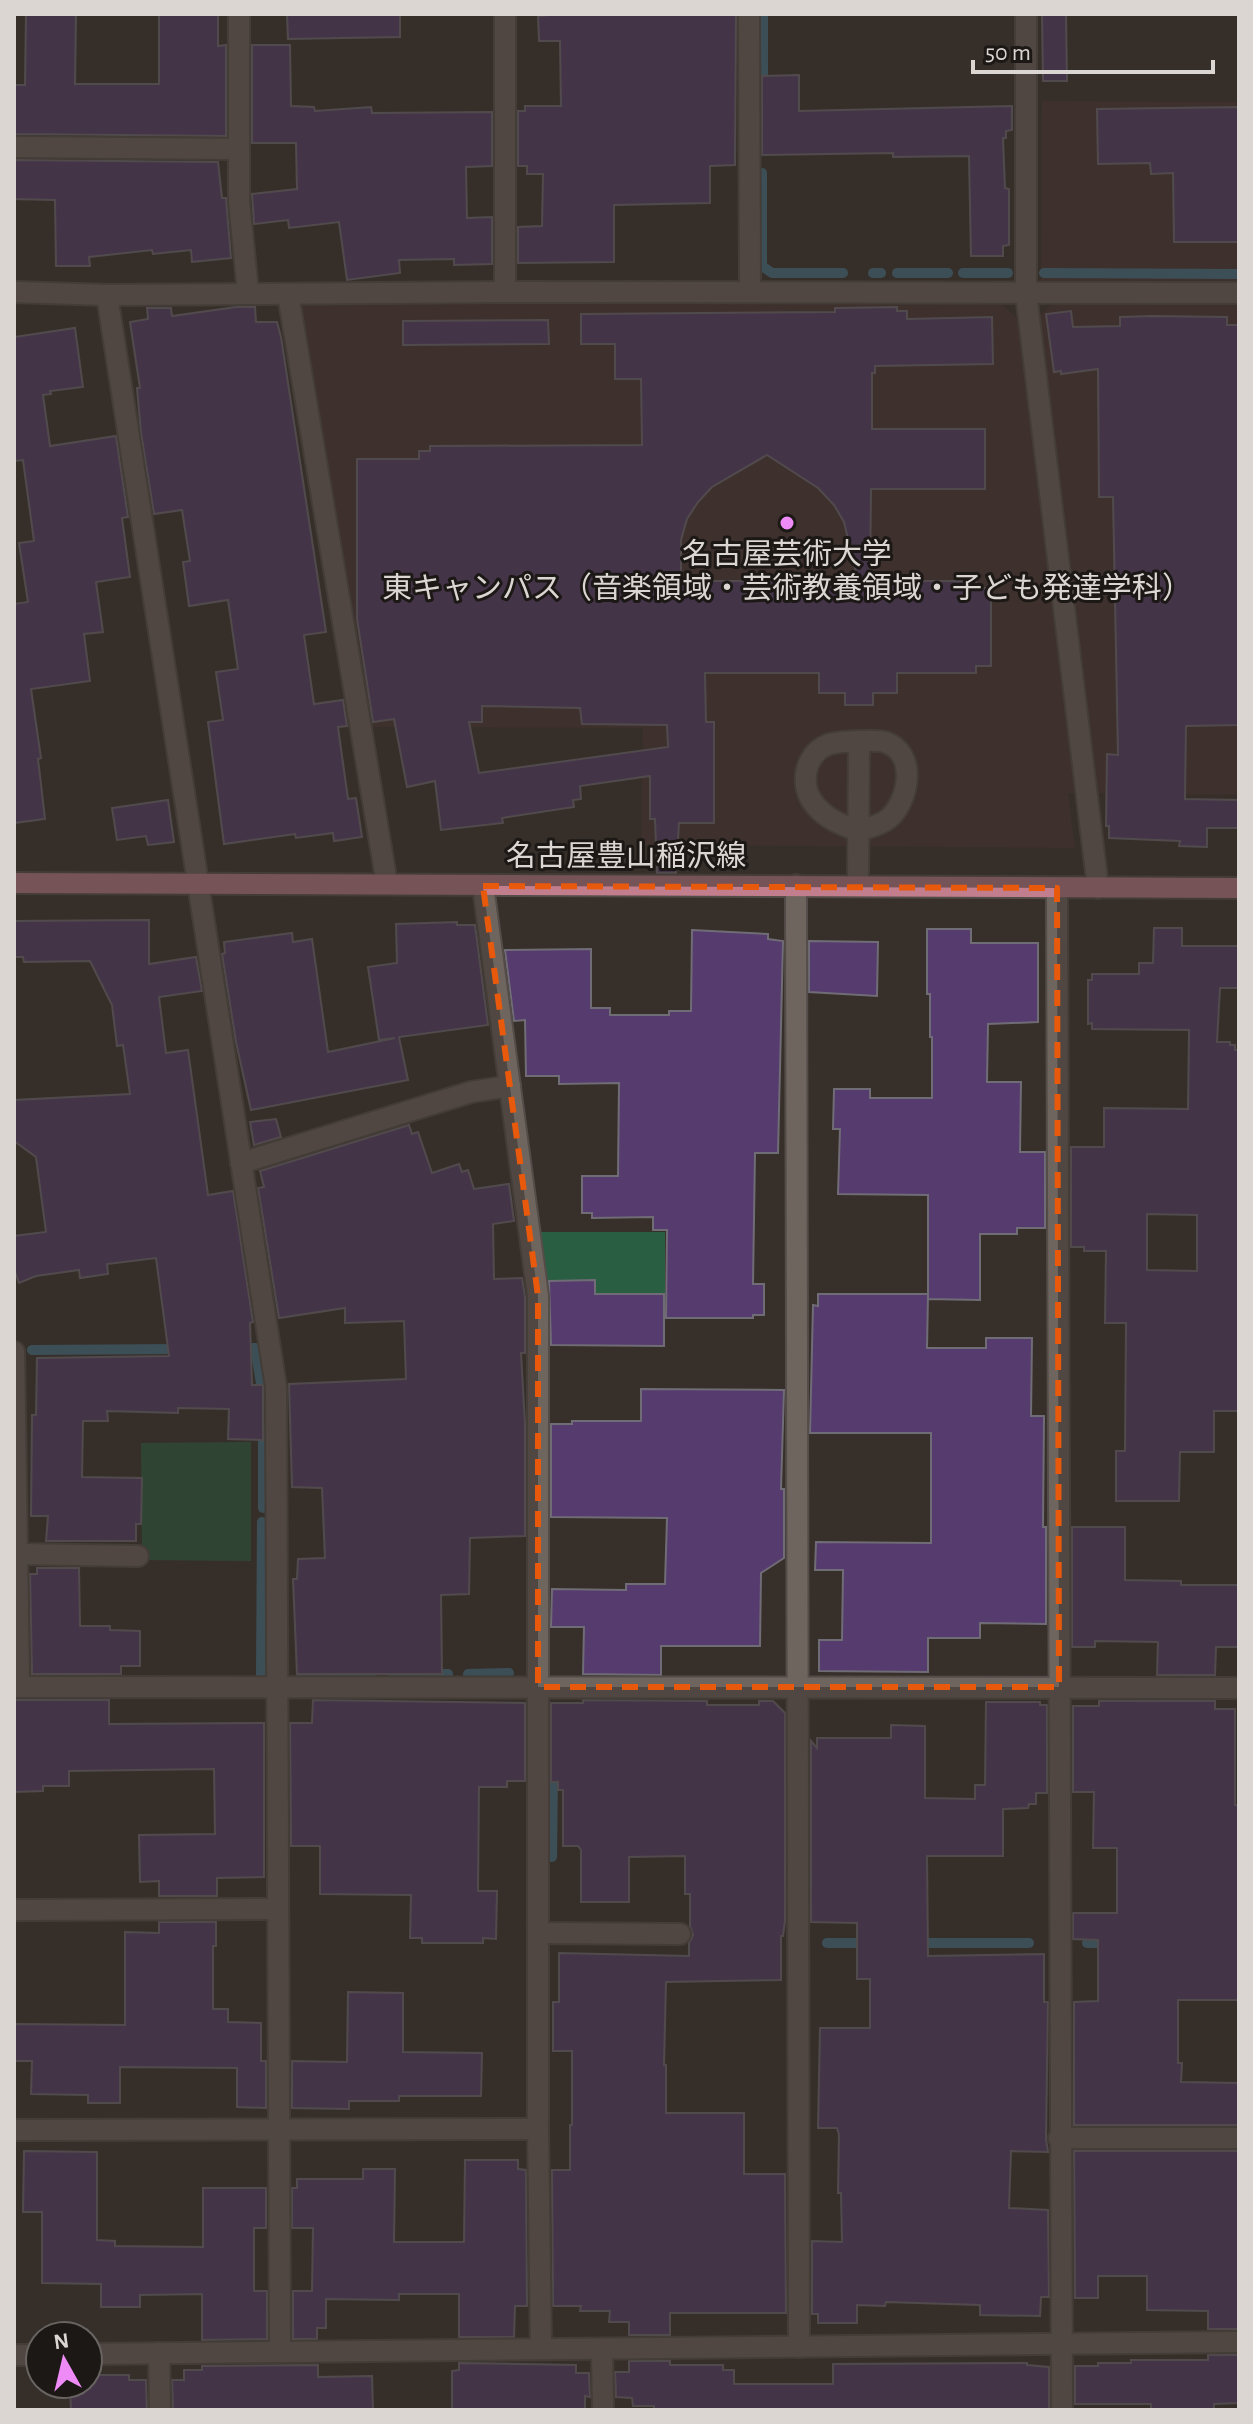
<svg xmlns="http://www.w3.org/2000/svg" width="1253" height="2424" font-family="'Alegreya Sans','Noto Sans JP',sans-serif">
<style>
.education{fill:#473230}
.green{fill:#295e42}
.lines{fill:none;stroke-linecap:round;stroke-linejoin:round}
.stream{stroke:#44768e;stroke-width:10}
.building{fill:#553b6e;stroke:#706c76;stroke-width:2;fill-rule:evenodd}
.minor-casing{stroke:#534c48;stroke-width:24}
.major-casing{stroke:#534c48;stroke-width:24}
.minor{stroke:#6f655f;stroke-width:20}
.major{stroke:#c37e8e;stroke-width:20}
.marked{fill:none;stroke:#e8590c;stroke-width:6;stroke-dasharray:16 10;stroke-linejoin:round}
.poi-dot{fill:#ef8bf7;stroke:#1b1815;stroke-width:3}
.labels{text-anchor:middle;stroke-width:6;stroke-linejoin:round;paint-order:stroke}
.poi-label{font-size:30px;fill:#dcd6d3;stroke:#1b1815}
.street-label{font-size:30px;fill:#dcd6d3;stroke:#1b1815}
</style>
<rect width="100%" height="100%" fill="#372f29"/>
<path class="education" d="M1042,101L1239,102V795L1068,793L1075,848L641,845L643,728L371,727L298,316L304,303H1000L1017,318L1040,316L1055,301L1041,282Z"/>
<g class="green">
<path d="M540,1232H665V1293H548Z"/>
<path d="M251,1442V1561L142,1560L141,1443Z"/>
</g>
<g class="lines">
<g class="stream">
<path d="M763,90V14"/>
<path d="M762,173V266L772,273H843"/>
<path d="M873,273H881"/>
<path d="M897,273H948"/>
<path d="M963,273H1008"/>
<path d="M1044,273L1239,274"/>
<path d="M237,1348H255L263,1395"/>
<path d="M32,1350L181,1349"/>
<path d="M263,1508V1430"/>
<path d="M393,1674H448"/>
<path d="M468,1674L509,1673"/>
<path d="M261,1675L262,1522"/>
<path d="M301,1675L372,1674"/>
<path d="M552,1857L553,1771"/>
<path d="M827,1943H867"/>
<path d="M915,1943H1029"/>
<path d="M1087,1943H1109"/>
</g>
</g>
<g class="building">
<path d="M26,14H76L75,84H159V14H218V46L226,45V136L14,134V85H25Z"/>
<path d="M287,14H400V37L288,39Z"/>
<path d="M560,14H736L735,165L710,166V203L614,205V262L518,263V227L542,226L543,174H527V166H518V111H525V106H561L560,41H539L538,16Z"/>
<path d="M1042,14H1066L1067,81H1043Z"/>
<path d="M252,45H290L291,106L314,107L315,111L371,107L372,113L492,112V166L466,167L467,218L492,217V264L454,265V259L399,260L400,273L347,280L339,222L289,228L288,220L254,224L252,194L297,189L296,143H252Z"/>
<path d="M799,75V111L1012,106V130L1006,131V138H1003L1005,188L1009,189V245L1003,246V256H971L969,156L893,157V153L762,155V76Z"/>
<path d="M1239,107V242H1174L1173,173L1151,174L1150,163L1098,164L1097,109Z"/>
<path d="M14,160L218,162L222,198H226L231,258L192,262L191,250L153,254L152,250L89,257L90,266H56L55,200L14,199Z"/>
<path d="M236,307H255L256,322H277L281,337L326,632L304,635L314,704L343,700L347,726L338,727L348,799L356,798L362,837L334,841L333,833L296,838L295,834L224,844L208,722L223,720L216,672L238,669L228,600L189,606L183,562L190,561L182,510L154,514L141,433L137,388H140L130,322L148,319L147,308H171L172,316Z"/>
<path d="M897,307V311H907V319L992,317L993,364L875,366V373H872V429H985V489H871L870,581H976V588H991V666H976V673H897V693H873V705H845V693H819V673H705L706,722H714V823H679L676,873H657L655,819H650V776L580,786L581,799L573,800L574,807L502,818L503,823L441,830L435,781L407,787L394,719L373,722L357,619V459H419V451H430V446L642,445L641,379H615V344H581V314L835,312V308ZM767,455L818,488L834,505L844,522L858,581H681V540L687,519L698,502L712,487ZM482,706L580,708L582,724L667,725L668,747L479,773L469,722H482Z"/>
<path d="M1071,311L1073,327L1120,326V317L1152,316L1227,317V325H1239V725L1186,726L1185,799L1239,800V828H1207V847L1179,846L1180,841L1109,838V826H1106L1107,754L1118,755L1113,497H1099L1098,369L1061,374V371L1054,372L1046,314Z"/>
<path d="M548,320L549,344L403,345V321Z"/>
<path d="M75,328L83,387L50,391L51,394L43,395L50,446L116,436L128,517L122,518L130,577L96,582L103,632L84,634L90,681L31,689L41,758L38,759L45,819L14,823V604L28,602L19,543L34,541L23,460L14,461V337Z"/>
<path d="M168,800L174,842L148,845L146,836L117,840L112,808Z"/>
<path d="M149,920V964L196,957L202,991L159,997L166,1053L188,1050L208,1195L233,1191L253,1322L250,1323L252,1385H263V1440L228,1439L229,1409L178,1408V1413L107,1411L108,1421H83L82,1477L142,1478L141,1524H136V1541H46L48,1516H31L32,1415H36L37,1358L169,1356L156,1258L107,1264L108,1274L80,1278L79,1270L36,1276L19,1283L14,1269V1236L46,1232L36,1157L14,1141V1100L130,1094L123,1045L117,1046L112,1005L90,961L24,962L23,957H14V921Z"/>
<path d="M457,922V925H475L488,1025L399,1037L408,1080L251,1110L236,1042L222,954L225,953L224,942L292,933L293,942L312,939L328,1052L395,1038L379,1040L368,967L397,963L396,924Z"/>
<path d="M1154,928H1182V946H1239V988H1220L1217,1042H1230V1045H1235V1050H1239V1411H1214V1452H1180L1179,1501H1116V1451H1125L1126,1323H1105L1106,1251H1084V1247H1071V1147H1104V1108L1188,1109L1189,1030L1092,1029V1023L1088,1024V980H1092V974H1139V963H1153ZM1147,1214L1197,1215V1271L1147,1270Z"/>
<path d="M927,929H971V943H1038V1022L988,1024L987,1082H1021L1020,1152H1045V1228H1017V1234H980V1300L928,1299V1295L927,1348H986V1338H1032L1031,1416H1044L1043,1527H1046V1624L980,1623V1638H928V1672L819,1671V1640H842L843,1570H815L816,1542L931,1543V1433H810L813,1305L818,1306V1294H928V1195L838,1194L840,1129H833L834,1089H870V1098H932V1037H930V994H927Z"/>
<path d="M692,930L768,934V939L783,941L778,1153H755L753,1284H764V1315H753V1318H666L667,1230H653V1217L592,1218V1213H582V1176H618L619,1083L559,1084V1076H526L525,1020L514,1021L505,950L591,949V1008H610V1015H669V1011H691Z"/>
<path d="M809,941L878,942L877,996L809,992Z"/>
<path d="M276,1119L281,1137L254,1145L250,1122Z"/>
<path d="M409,1125L412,1134L418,1132L432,1173L459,1164L462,1172L468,1170L474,1189L509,1184L514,1221L493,1224L494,1279L522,1278L525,1297V1353H521L525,1424V1536L470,1538L469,1594L441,1595L442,1674H297L293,1579H297L298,1559L325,1558L322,1488L292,1487L289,1384L406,1379L404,1321L345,1323V1308L279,1318L258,1188L264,1187L260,1171Z"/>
<path d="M595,1280V1294H664V1346L551,1345L549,1281Z"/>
<path d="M641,1389L784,1390L781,1489H784V1558L761,1573L760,1646H661V1675L583,1674L584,1627H551L552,1589L626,1590V1584H665L667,1518L551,1517V1424H572V1421H641Z"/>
<path d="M1072,1527H1125V1580L1181,1581V1585H1239V1647H1216L1215,1675H1157L1158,1642L1095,1641V1647H1072Z"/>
<path d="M37,1568H79L80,1626H110V1630L140,1631V1666H121V1674H32L30,1574H37Z"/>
<path d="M14,1700H109V1724L264,1723V1877L217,1878V1896H159V1881L140,1882L139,1835L215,1834L214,1769L69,1771V1786H43V1791L14,1792Z"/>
<path d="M313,1700L525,1703V1781H507V1787H479L478,1891H497L496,1939L483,1938V1943H422V1938H410L411,1895L320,1894V1846H291L290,1723H312Z"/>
<path d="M583,1700L707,1701V1705H759V1701H773L785,1713V1921L783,1936H781V1980L666,1982L664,2065H666V2113H744V2174H785L786,2313H670V2335H629V2322H609L610,2311H580L581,2306H553L552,2170H570V2125H572V2051H553V2002H559V1953L689,1956V1943L693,1935L690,1926V1894H685V1856L629,1857V1902H581V1850L578,1846H563V1790H558V1782H551V1703H583Z"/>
<path d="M1099,1701H1215V1709H1235V1805H1239V2000H1178V2063H1182L1181,2082L1239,2083V2125H1074V2002L1098,2001V1940L1073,1939V1913H1117V1848H1093L1094,1792H1073V1706H1099Z"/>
<path d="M986,1702H1040V1705H1047V1793H1036V1804H1029L1028,1808L1003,1809V1856H927L928,1956L1044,1954V2002H1048L1046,2139L1048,2152L1011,2151L1009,2208L1048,2210L1049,2297H1041L1040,2316L980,2315V2305L886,2302L885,2306L857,2305V2323H818V2314H812V2241L842,2242L841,2193H838L839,2135L837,2128H818L820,2028H870V1979H857V1923L811,1922V1741L817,1748V1738H891V1725L925,1726V1798L975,1799V1785H985Z"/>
<path d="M159,1922H216V1946H213V2009H228V2022L261,2023V2061H266V2108L237,2107V2068L120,2067V2103H88V2095L31,2094L32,2061H14V2024L125,2025V1932L159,1933Z"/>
<path d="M348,1992L403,1993V2052L482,2053L481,2096H399V2101H349V2109L292,2108V2061L347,2062Z"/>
<path d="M24,2151L97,2152V2240L115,2241V2246L203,2247V2188H266V2228H254V2291H267V2339L202,2340V2294L140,2295V2307H101V2284L42,2283V2212H23Z"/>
<path d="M1074,2151H1239V2329H1208V2311L1147,2310V2276H1098V2298H1075Z"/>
<path d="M465,2160H518V2169L526,2170L527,2306H515L514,2337H459V2294H399V2300L326,2299V2328H317V2339H293V2291H312L313,2228H292V2188H297V2179H363V2169H395L394,2242H464Z"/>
<path d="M1208,2355H1239V2403L1214,2404V2410H1151V2404H1075V2366H1098V2363H1131V2360H1208Z"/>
<path d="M629,2361H670V2365H723V2370H734V2384H833V2364L1027,2363V2365L1049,2367V2410H654V2406H633L632,2398L616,2397L615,2372H629Z"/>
<path d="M459,2363L576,2365V2373H589L590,2397L585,2396V2410H452V2371L459,2370Z"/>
<path d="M318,2365V2377L372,2376L373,2410H173L172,2380H184V2370H202V2366Z"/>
<path d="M88,2375H129V2380H146L147,2410H71L70,2384H88Z"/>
</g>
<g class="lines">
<g class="minor-casing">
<g id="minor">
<path d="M239,14V201L248,292"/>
<path d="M505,14V292"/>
<path d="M749,14L750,292"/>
<path d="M1026,14V294L1098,888"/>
<path d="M14,147L238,149"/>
<path d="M14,292L107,295L505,292L1239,293"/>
<path d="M288,294L387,884"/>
<path d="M107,295L276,1387L280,2352"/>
<path d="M859,741C867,741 878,740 885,742C918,753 909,802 888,819C881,825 868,828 858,831C842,825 826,819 815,805C799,786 804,755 827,745C837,741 849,742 859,741Z"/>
<path d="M796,885L799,2347"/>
<path d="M483,886L538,1296V2129L541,2349"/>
<path d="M858,886L859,741"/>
<path d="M1057,888L1062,2410"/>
<path d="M241,1163L471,1092L510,1086"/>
<path d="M14,1352L19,1687"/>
<path d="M17,1554L138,1556"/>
<path d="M14,1687L1239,1688"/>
<path d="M14,1910L277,1909"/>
<path d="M538,1933L680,1934"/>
<path d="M14,2130L538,2129"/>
<path d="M1059,2138H1239"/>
<path d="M602,2349L603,2410"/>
<path d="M159,2353L160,2410"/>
<path d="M88,2354L1239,2342"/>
<path d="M14,2355H40"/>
</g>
</g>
<g class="major-casing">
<path id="major" d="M14,883L1239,888"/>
</g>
<use href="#minor" class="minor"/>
<use href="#major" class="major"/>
</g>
<path d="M0 0H1253V2424H0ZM483,886L1057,888L1059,1687H538V1296Z" fill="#372f29" fill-opacity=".55" fill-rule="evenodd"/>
<path class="marked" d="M483,886L1057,888L1059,1687H538V1296Z"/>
<circle class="poi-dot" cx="787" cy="523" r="8"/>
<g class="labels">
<g class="poi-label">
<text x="787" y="564">名古屋芸術大学<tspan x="787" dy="34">東キャンパス（音楽領域・芸術教養領域・子ども発達学科）</tspan></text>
</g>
<g class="street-label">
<text x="626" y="866">名古屋豊山稲沢線</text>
</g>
</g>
<rect width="1253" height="2424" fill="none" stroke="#dcd6d3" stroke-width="32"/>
<g transform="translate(64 2360) rotate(352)"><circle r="38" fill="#1b1815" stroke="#686461" stroke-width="2"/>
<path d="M0-6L14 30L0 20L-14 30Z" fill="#ef8bf7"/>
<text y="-12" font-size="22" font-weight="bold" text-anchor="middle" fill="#dcd6d3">N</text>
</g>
<path d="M973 60v12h240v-12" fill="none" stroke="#dcd6d3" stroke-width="4"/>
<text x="985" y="60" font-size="24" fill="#dcd6d3" stroke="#1b1815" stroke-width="6" paint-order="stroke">50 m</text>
</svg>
